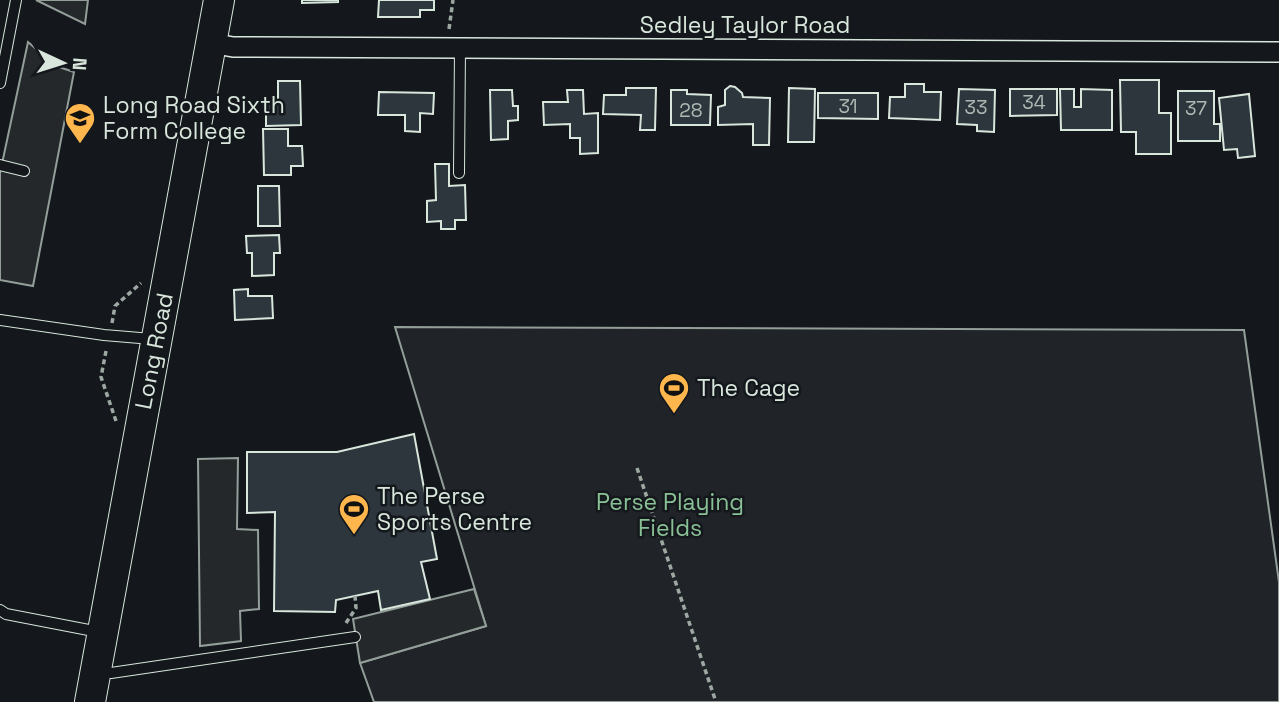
<svg xmlns="http://www.w3.org/2000/svg" width="1279" height="702" font-family="'Space Grotesk',sans-serif">
<style>
.green{fill:#202428;stroke:#939e99;stroke-width:2}
.parking{fill:#24282b;stroke:#939e99;stroke-width:2}
.building{fill:#2c363c;stroke:#d8e6dc;stroke-width:2}
.lines{fill:none;stroke-linecap:round;stroke-linejoin:round}
.lane-casing{stroke:#d8e6dc;stroke-width:12}
.street-casing{stroke:#d8e6dc;stroke-width:22}
.primary-casing{stroke:#d8e6dc;stroke-width:32}
.path{stroke:#9da8a2;stroke-width:3.5;stroke-dasharray:5 3.5;stroke-linecap:butt}
.lane{stroke:#14181c;stroke-width:10}
.street{stroke:#14181c;stroke-width:19}
.primary{stroke:#14181c;stroke-width:30}
.labels{text-anchor:middle;stroke-width:5;stroke-linejoin:round;paint-order:stroke}
.number-label{font-size:19px;fill:#adbab4}
.street-label{font-size:23px;fill:#d8e6dc;stroke:#14181c}
.poi-label{font-size:23px;fill:#d8e6dc;stroke:#14181c;text-anchor:start}
.park-label{font-size:23px;fill:#8ac095;stroke:#14181c}
</style>
<rect width="100%" height="100%" fill="#14181c"/>
<path class="green" d="M395,327L1244,330L1279,582V702H374L360,663L486,626Z"/>
<g class="parking">
<path d="M36,0H88L85,24Z"/>
<path d="M28,42L56,66L74,72L33,286L0,280V173Z"/>
<path d="M238,458L237,529L258,530L259,609L240,611L241,641L200,646L198,459Z"/>
<path d="M474,589L486,626L360,663L353,619Z"/>
</g>
<g class="building">
<path d="M302,0H338V2L302,3Z"/>
<path d="M379,0H434V10H420V17H378Z"/>
<path d="M1120,80H1159V113H1171V154H1136V132H1121Z"/>
<path d="M278,81H300L301,125L266,126V103L278,102Z"/>
<path d="M905,84H924V92H941L940,120L889,118L890,97H905Z"/>
<path d="M730,86L735,87L742,93L743,97L770,98L769,145H753V124L718,125V107L725,105V90Z"/>
<path d="M626,88H656L655,130H640L641,115L603,114L604,95H626Z"/>
<path d="M789,88L815,89L814,142H788Z"/>
<path d="M959,89L995,90L994,132L977,131V125L957,124Z"/>
<path d="M1010,89H1057V115L1010,116Z"/>
<path d="M1060,89H1074V107H1081V89L1112,90V130H1061Z"/>
<path d="M490,90H512L513,106H518V120L508,121V139L491,140Z"/>
<path d="M567,90H583L584,114L598,113V153L580,154V138H570V124L544,125L543,102H568Z"/>
<path d="M671,90H687V94L711,95L710,125H671Z"/>
<path d="M1178,91H1214V124H1220V141H1178Z"/>
<path d="M379,92L434,93L433,114L420,113V132L405,131V115H378Z"/>
<path d="M818,93H878V119L818,118Z"/>
<path d="M1249,94L1255,156L1238,158L1237,149L1224,150L1219,98Z"/>
<path d="M263,129H288V146H302L303,166H291V175H264Z"/>
<path d="M435,164H449V186L465,185L466,220H455V229H441V221L427,222V201L436,200Z"/>
<path d="M258,186H279L280,226H258Z"/>
<path d="M279,235L280,253H274V275L252,276V253H247L246,236Z"/>
<path d="M248,289V296H272L273,318L235,320L234,290Z"/>
<path d="M414,434L437,559L421,562L430,599L381,610L378,591L336,600L335,612L274,611L275,512L247,513V452H337Z"/>
</g>
<g class="lines">
<g class="lane-casing">
<g id="lane">
<path d="M0,83L16,0"/>
<path d="M0,165L24,171"/>
<path d="M459,173L460,48"/>
<path d="M0,320L104,335L152,339"/>
<path d="M0,610L6,614L99,632"/>
<path d="M100,671L111,673L355,637"/>
</g>
</g>
<g class="street-casing">
<path id="street" d="M211,43L233,47L1279,52"/>
</g>
<g class="primary-casing">
<path id="primary" d="M90,702L219,0"/>
</g>
<g class="path">
<path d="M449,29L453,0"/>
<path d="M112,323L115,306L141,283"/>
<path d="M106,351L101,377L116,421"/>
<path d="M637,468L716,702"/>
<path d="M346,623L356,608L355,596"/>
</g>
<use href="#lane" class="lane"/>
<use href="#street" class="street"/>
<use href="#primary" class="primary"/>
</g>
<defs>
<g id="university-pin" transform="scale(1.575)"><path d="M0 17L-7.5 6A9.5 9.5 0 1 1 7.5 6Z" fill="#ffb74d" stroke="#14181c"/><path d="M0-5L7-2L0 1L-7-2ZM-4 1L0 2.5L4 1V4Q0 6-4 4Z" fill="#111"/></g>
<g id="stadium-pin" transform="scale(1.575)"><path d="M0 17L-7.5 6A9.5 9.5 0 1 1 7.5 6Z" fill="#ffb74d" stroke="#14181c"/><path d="M0-5a6.5 5 0 1 0 0 10a6.5 5 0 1 0 0-10ZM-3.5-1.8h7v3.6h-7Z" fill="#111"/></g>
</defs>
<g fill-rule="evenodd">
<use href="#university-pin" x="80" y="118"/>
<use href="#stadium-pin" x="674" y="388"/>
<use href="#stadium-pin" x="354" y="509"/>
</g>
<g class="labels">
<g class="number-label">
<text x="1034" y="109">34</text>
<text x="848" y="113">31</text>
<text x="976" y="114">33</text>
<text x="1196" y="115">37</text>
<text x="691" y="117">28</text>
</g>
<g class="street-label">
<text x="745" y="33">Sedley Taylor Road</text>
<text transform="translate(154 351) rotate(-79)" y="8">Long Road</text>
</g>
<g class="poi-label">
<text x="103" y="113">Long Road Sixth<tspan x="103" dy="26">Form College</tspan></text>
<text x="697" y="396">The Cage</text>
<text x="377" y="504">The Perse<tspan x="377" dy="26">Sports Centre</tspan></text>
</g>
<g class="park-label">
<text x="670" y="510">Perse Playing<tspan x="670" dy="26">Fields</tspan></text>
</g>
</g>
<g transform="translate(63 63) rotate(94)" stroke="#14181c" stroke-width="5" paint-order="stroke">
<path d="M0-5L12 26L0 18L-12 26Z" fill="#d8e6dc"/>
<text y="-10" font-size="19" font-weight="bold" text-anchor="middle" fill="#d8e6dc">N</text>
</g>
</svg>
